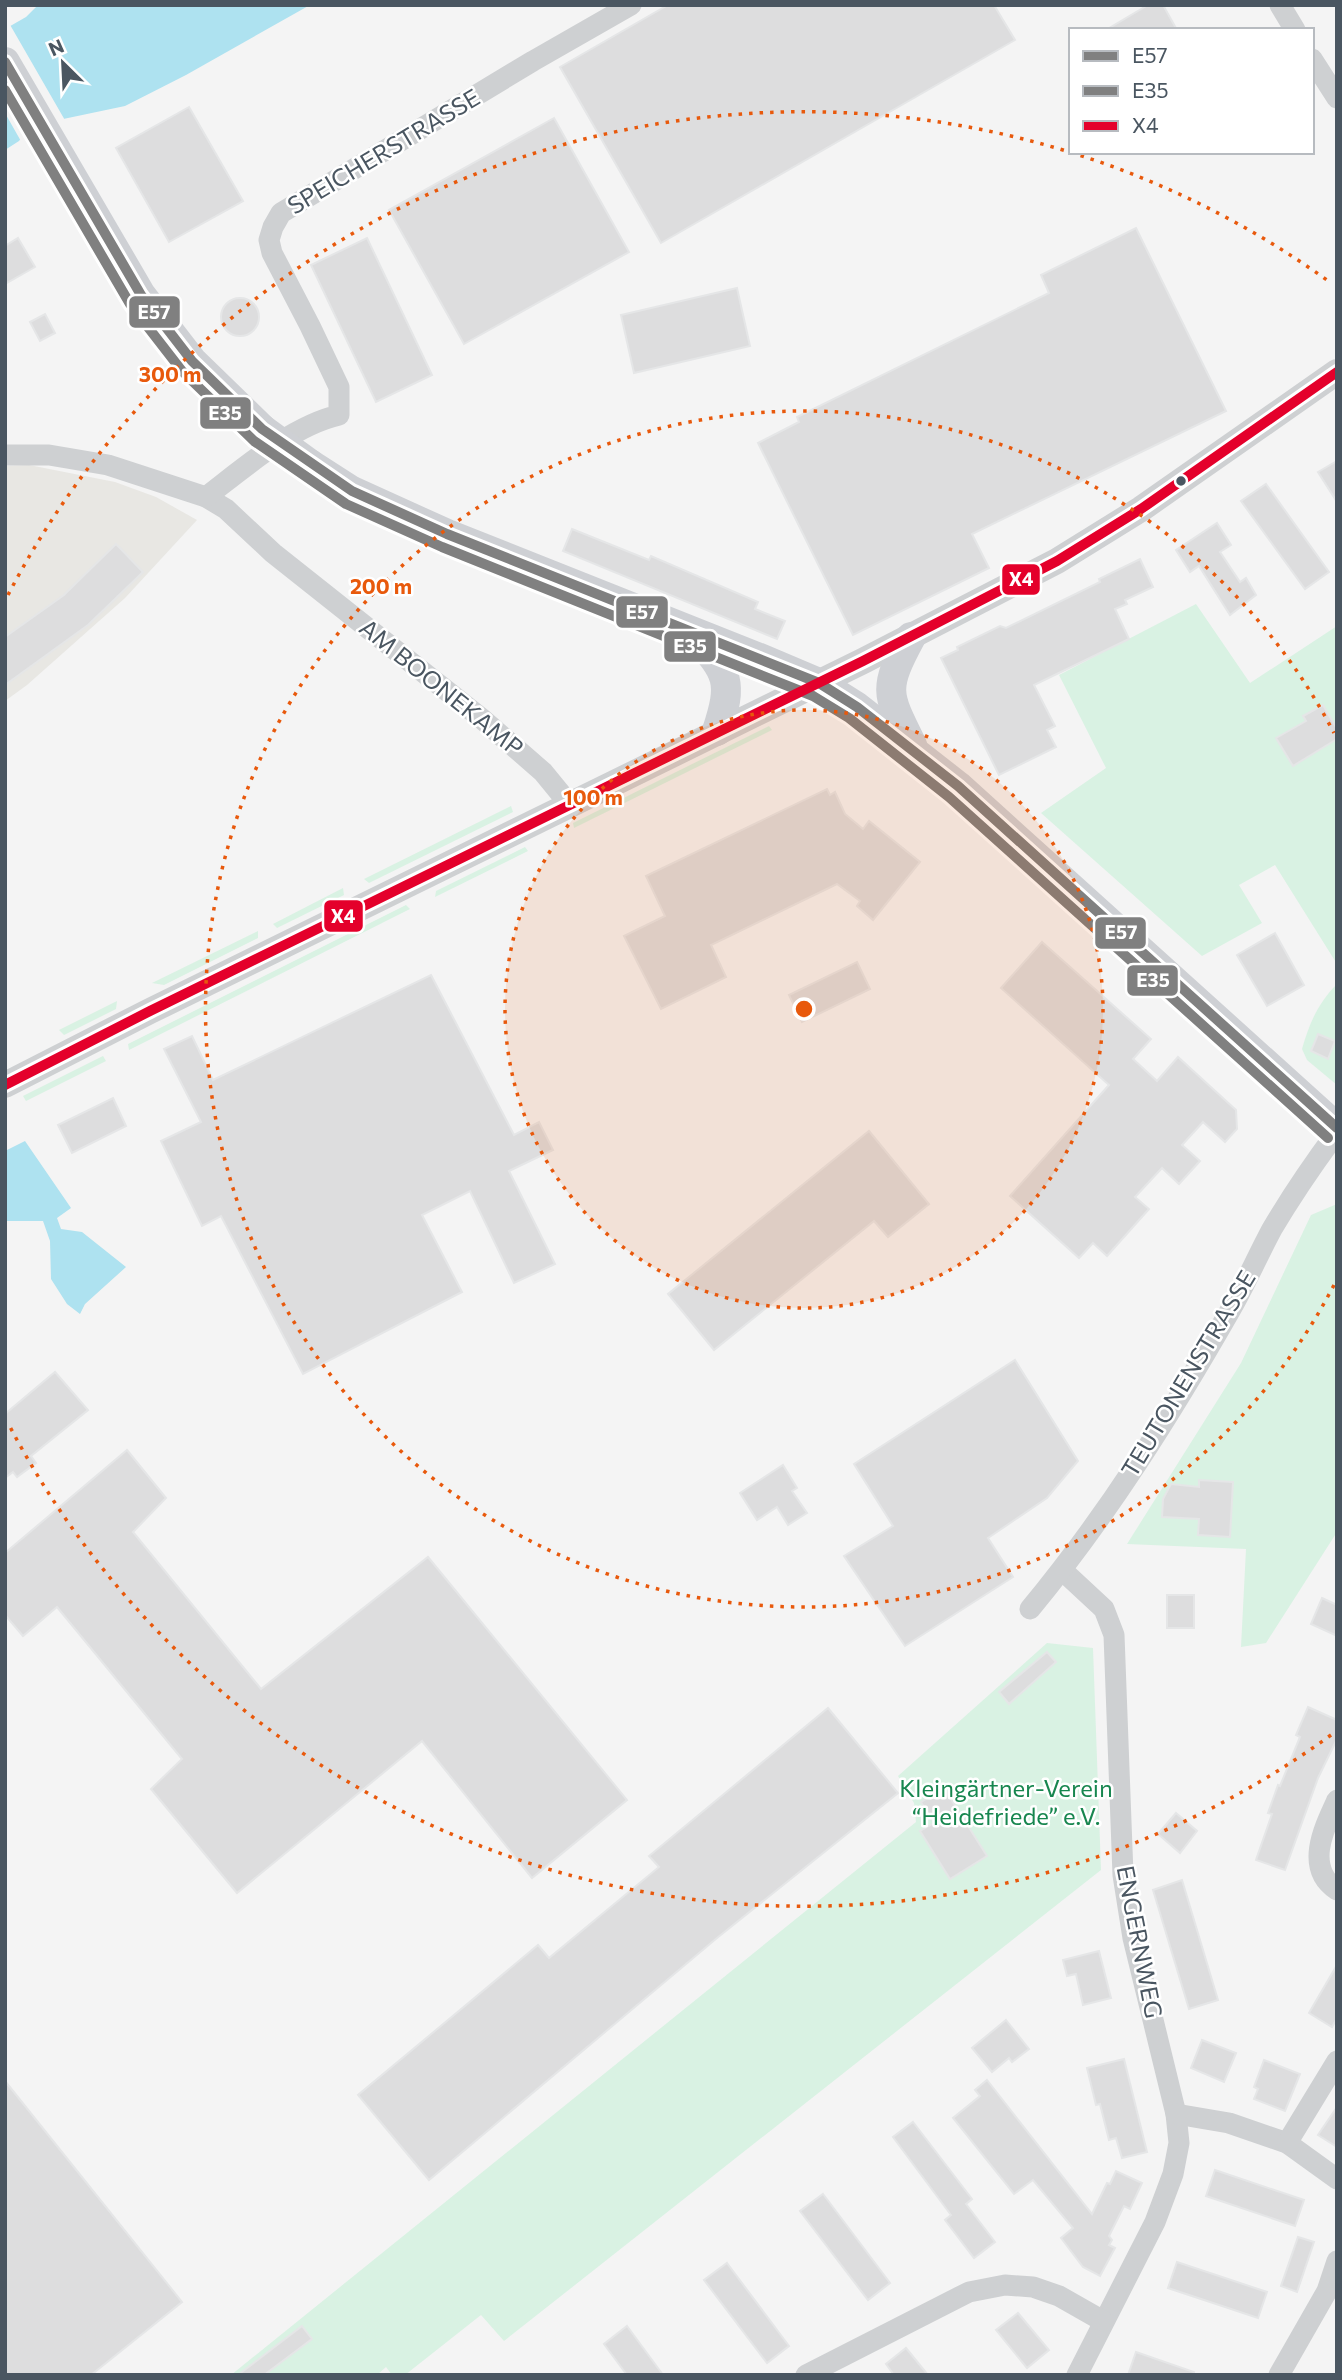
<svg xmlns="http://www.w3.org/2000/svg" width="1342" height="2380" font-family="Commissioner,sans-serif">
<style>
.commercial{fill:#e8e7e3}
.green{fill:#d9f2e3}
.water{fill:#aee2f0}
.pier{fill:#f4f4f4}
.building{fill:#ddddde;stroke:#e5e6e7;stroke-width:2}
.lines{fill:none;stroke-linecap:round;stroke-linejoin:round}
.minor{stroke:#ced0d2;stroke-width:21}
.tertiary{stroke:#ced0d2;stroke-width:26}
.secondary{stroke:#ced0d4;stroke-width:30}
.secondary-bridge{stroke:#ced0d4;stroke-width:30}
.bus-1-casing{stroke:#fff;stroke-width:16}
.bus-2-casing{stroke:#fff;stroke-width:16}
.bus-3-casing{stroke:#fff;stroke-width:16}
.bus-1{stroke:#808080;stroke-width:10}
.bus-2{stroke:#808080;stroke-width:10}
.bus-3{stroke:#e4002b;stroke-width:10}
.ring{fill:none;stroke:#e8590c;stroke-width:3.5;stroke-dasharray:3.5 7}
.bus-dot{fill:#4a5661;stroke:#fff;stroke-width:2.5}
.labels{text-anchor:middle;stroke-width:5;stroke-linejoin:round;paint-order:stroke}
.street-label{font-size:24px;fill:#4a5661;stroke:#fff}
.park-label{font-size:24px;fill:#17864f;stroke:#fff}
.centre{fill:#e8590c;stroke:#fff;stroke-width:3.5}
.ring-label{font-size:21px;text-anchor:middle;font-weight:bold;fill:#e8590c;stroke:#fff;stroke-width:5;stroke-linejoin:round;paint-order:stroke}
.line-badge{stroke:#fff;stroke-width:2.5}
.badge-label{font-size:19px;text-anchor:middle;font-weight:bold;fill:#fff}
</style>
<rect width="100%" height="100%" fill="#f4f4f4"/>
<path class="commercial" d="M29,465L115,482L156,497L197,520L125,598L27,685L5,701V466Z"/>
<g class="green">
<path d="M1196,604L1250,683L1337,626V964L1275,865L1239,885L1262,923L1202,956L1041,813L1106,768L1059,675Z"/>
<path d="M769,726L772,730L574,828L573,823Z"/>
<path d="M511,806L513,812L369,883L364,879Z"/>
<path d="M525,847L528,851L435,897L436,891Z"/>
<path d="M343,888L344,895L277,928L273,924Z"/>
<path d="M406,905L410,909L129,1050L128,1044Z"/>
<path d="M258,931V938L164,985L152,983Z"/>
<path d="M1337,984V1085L1307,1060L1302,1049C1309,1024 1318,1003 1337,984Z"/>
<path d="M117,1001L116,1009L64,1035L59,1030Z"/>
<path d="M103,1056L106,1061L26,1101L23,1096Z"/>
<path d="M1337,1204V1532L1266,1643L1241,1647L1246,1549L1127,1544L1241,1363L1311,1215Z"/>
<path d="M1047,1643L1093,1648L1101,1870L504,2341L481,2315L405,2375H392L386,2367L377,2375H231L916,1822L914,1803L898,1776Z"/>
</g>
<g class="water">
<path d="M38,5H310L186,75L125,106L30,126L19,141L5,150V29L26,17Z"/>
<path d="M25,1141L71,1208L57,1218L61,1229L82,1232L126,1267L85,1304L80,1314L67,1304L51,1279L50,1241L43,1221H5V1151Z"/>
</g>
<path class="pier" d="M9,23L66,122L32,129L22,143L5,113V25Z"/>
<g class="building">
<path d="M668,5H994L1015,40L661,243L560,67Z"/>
<path d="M1148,5H1163L1177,30H1106Z"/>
<path d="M189,107L243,201L169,242L116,148Z"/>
<path d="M554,118L629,252L464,344L389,210Z"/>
<path d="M1136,228L1226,411L972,534L989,568L853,635L758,443L799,422L797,417L1049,293L1041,275Z"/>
<path d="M18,238L35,267L5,284V246Z"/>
<path d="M367,238L432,375L376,402L311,265Z"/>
<path d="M737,288L750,346L634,373L621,315Z"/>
<circle cx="240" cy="317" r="19"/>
<path d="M45,314L55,333L40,341L30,322Z"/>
<path d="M1337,461V502L1318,472Z"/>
<path d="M1266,484L1329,572L1305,589L1241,501Z"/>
<path d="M1217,523L1231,545L1220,552L1240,582L1246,578L1256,595L1230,615L1199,566L1190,572L1176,550Z"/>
<path d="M572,529L649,560L651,556L758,602L755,609L785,621L777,639L563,551Z"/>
<path d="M116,544L143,572L88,625L5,685V637L64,595Z"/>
<path d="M1140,559L1153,587L1125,600L1127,604L1115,609L1129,639L1034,685L1055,726L1047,730L1056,747L999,775L941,658L958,650L957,647L1000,626L1006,628L1100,582L1099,579Z"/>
<path d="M1323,705L1337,729V739L1293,766L1276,738L1306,721L1303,716Z"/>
<path d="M827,789L830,795L835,792L845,814L863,829L869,821L920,862L873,920L857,906L860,901L837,884L711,945L726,977L661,1009L624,936L665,916L646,876Z"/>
<path d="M1275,933L1304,985L1267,1006L1237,955Z"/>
<path d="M1042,942L1151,1039L1133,1059L1157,1081L1178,1057L1236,1110L1237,1129L1225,1142L1203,1122L1182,1145L1200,1161L1179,1184L1162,1168L1135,1197L1149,1209L1107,1256L1093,1243L1079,1258L1010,1196L1109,1085L1001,988Z"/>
<path d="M857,962L870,989L802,1022L789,995Z"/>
<path d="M431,975L514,1135L539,1122L553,1150L509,1171L555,1264L514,1283L470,1191L422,1215L462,1292L303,1374L221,1216L202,1226L161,1141L201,1122L164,1049L192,1036L213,1080Z"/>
<path d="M1318,1034L1335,1041L1328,1059L1311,1051Z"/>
<path d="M113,1098L126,1126L72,1153L58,1125Z"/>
<path d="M869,1131L929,1204L888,1237L874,1221L714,1350L668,1294Z"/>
<path d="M1015,1360L1078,1461L1047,1498L988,1538L1013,1577L905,1646L844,1556L893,1526L854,1464Z"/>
<path d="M55,1372L88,1410L31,1456L36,1463L17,1477L13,1472L5,1478V1414Z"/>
<path d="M127,1450L166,1498L133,1532L261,1689L428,1557L627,1800L532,1878L422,1741L237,1893L151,1789L182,1759L57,1607L23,1636L5,1615V1553Z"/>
<path d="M783,1465L797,1488L792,1491L807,1513L788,1525L777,1507L757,1520L740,1493Z"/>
<path d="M1199,1480L1233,1482L1230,1537L1198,1535L1199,1519L1162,1517L1163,1499L1171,1484L1199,1487Z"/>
<rect x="1167" y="1595" width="27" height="33"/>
<path d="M1322,1598L1337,1605V1636L1311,1624Z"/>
<path d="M1047,1652L1056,1662L1009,1704L999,1692Z"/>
<path d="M1308,1707L1337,1720V1739L1318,1778L1285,1870L1256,1860L1272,1814L1268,1813L1278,1785L1280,1786L1300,1737L1296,1735Z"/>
<path d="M828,1708L898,1793L717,1938L429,2180L358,2095L538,1945L549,1958L659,1867L649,1856Z"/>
<path d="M944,1788L987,1856L950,1879L920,1831L934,1823L921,1802Z"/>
<path d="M1176,1813L1197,1831L1180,1853L1158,1834Z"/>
<path d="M1182,1880L1218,2000L1189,2009L1153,1890Z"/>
<path d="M1099,1951L1111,1998L1083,2005L1076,1974L1067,1976L1063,1960Z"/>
<path d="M1337,1965V2018L1332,2027L1309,2013Z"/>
<path d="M1006,2020L1029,2049L1012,2062L1009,2058L992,2072L972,2048Z"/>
<path d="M1202,2040L1236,2053L1224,2082L1191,2068Z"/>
<path d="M1124,2059L1147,2152L1122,2158L1116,2138L1109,2140L1100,2104L1096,2105L1087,2068Z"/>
<path d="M1264,2060L1300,2074L1285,2111L1254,2099L1258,2089L1254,2087Z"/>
<path d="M987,2080L1092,2214L1107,2183L1110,2184L1116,2171L1142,2183L1130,2209L1124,2206L1109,2236L1112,2240L1109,2245L1115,2248L1100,2276L1083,2267L1061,2238L1073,2228L1033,2180L1014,2194L953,2118L980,2096L975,2090Z"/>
<path d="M5,2081L182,2302L91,2375H5Z"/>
<path d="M1337,2107V2147L1318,2135Z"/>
<path d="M913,2122L972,2199L966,2204L995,2242L974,2258L945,2220L951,2215L893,2137Z"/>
<path d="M1215,2170L1304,2200L1295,2226L1206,2196Z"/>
<path d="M823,2194L890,2283L868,2300L800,2211Z"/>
<path d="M1298,2237L1314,2242L1297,2292L1281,2286Z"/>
<path d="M1177,2262L1267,2292L1258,2318L1168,2288Z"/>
<path d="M727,2263L789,2346L767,2363L704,2280Z"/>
<path d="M1018,2313L1049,2350L1027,2368L996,2330Z"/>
<path d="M302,2326L312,2339L264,2375H238Z"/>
<path d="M627,2326L663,2375H627L604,2344Z"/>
<path d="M906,2348L928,2375H894L886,2364Z"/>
<path d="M1136,2352L1194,2372L1193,2375H1128Z"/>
</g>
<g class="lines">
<g class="minor">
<path d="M1280,5L1295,30"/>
<path d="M1312,59L1337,98"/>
<path d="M5,455H49L108,465L206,497L226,509L273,553L481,718L543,772L570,805"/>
<path d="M206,497C245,467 292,426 339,415V387L310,326L272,253L269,240L273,227L281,213L533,61L631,5"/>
<path d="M1062,1570L1104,1609L1114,1635L1123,1875L1133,1938L1176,2114L1179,2143L1173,2174L1155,2222L1077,2375"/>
<path d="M1030,1609C1107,1516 1171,1414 1231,1309C1246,1283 1258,1255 1272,1229C1292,1195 1314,1163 1337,1132"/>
<path d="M1337,1800C1324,1828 1304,1868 1337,1890"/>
<path d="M1176,2114L1229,2123L1287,2143L1337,2179"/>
<path d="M1287,2143L1337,2061"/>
<path d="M806,2375L969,2292L1005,2285L1033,2287L1059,2296L1103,2321"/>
<path d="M1279,2375L1327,2291L1337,2261"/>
</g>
<path class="tertiary" d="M5,1085L150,1011L863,661L1057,561L1141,509L1337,372"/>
<g class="secondary">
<path d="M5,62L141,295L192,361L262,429"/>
<path d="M310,464L352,491L447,534L762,659L819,683L857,707L958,786L1337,1128"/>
<path d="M694,635C729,673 733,682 717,731"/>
<path d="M911,637C883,689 886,693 912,745"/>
</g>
<path class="secondary-bridge" d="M262,429L310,464"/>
<g class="bus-1-casing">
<path id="bus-1" d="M5,62L141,295L192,361L262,429L352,491L447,534L819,683L857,707L958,786L1337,1128"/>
</g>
<g class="bus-2-casing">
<path id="bus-2" d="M5,90L130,304L182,371L254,441L346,504L442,547L813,696L849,718L949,797L1328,1138"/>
</g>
<g class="bus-3-casing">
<path id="bus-3" d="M5,1085L150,1011L863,661L1057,561L1141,509L1337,372"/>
</g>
<use href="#bus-1" class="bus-1"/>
<use href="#bus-2" class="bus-2"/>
<use href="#bus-3" class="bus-3"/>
</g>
<circle cx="804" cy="1009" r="299" fill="#e8590c" fill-opacity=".12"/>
<g class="ring">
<circle cx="804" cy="1009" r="299"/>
<path d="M1334 1285A598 598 0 1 1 1334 733"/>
<path d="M1331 1735A897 897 0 0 1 8 1423M8 595A897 897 0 0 1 1331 283"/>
</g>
<circle class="bus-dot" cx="1181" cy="481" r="6"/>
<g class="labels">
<g class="street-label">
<text transform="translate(384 152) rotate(-31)" y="8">SPEICHERSTRASSE</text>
<text transform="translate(441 688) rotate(39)" y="8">AM BOONEKAMP</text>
<text transform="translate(1189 1374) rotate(-59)" y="8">TEUTONENSTRASSE</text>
<text transform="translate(1139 1942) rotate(79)" y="8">ENGERNWEG</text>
</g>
<g class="park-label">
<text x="1006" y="1797">Kleingärtner-Verein<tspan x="1006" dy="28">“Heidefriede” e.V.</tspan></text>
</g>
</g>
<circle cx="804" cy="1009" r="10" class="centre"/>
<g class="ring-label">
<text x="170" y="382">300 m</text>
<text x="381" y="594">200 m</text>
<text x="593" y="805">100 m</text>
</g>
<g class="line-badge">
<rect x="128" y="295" width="53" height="34" rx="7" fill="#808080"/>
<rect x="199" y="396" width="53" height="34" rx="7" fill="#808080"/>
<rect x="1001" y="563" width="40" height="33" rx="7" fill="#e4002b"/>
<rect x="615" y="595" width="54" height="34" rx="7" fill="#808080"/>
<rect x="663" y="630" width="54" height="33" rx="7" fill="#808080"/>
<rect x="323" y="899" width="41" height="34" rx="7" fill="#e4002b"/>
<rect x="1094" y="916" width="53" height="34" rx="7" fill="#808080"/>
<rect x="1126" y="964" width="53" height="33" rx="7" fill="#808080"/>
</g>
<g class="badge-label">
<text x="154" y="319">E57</text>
<text x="225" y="420">E35</text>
<text x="1021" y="586">X4</text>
<text x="642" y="619">E57</text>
<text x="690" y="653">E35</text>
<text x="343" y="923">X4</text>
<text x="1121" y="939">E57</text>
<text x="1153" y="987">E35</text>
</g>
<rect width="1342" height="2380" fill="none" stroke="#4a5661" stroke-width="14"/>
<rect x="1069" y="28" width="245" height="126" fill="#ffffff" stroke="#b7bbc0" stroke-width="2"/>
<rect x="1083" y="51" width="35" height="10" fill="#808080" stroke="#b7bbc0" stroke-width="2"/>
<text x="1132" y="63" font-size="21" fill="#4a5661">E57</text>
<rect x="1083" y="86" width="35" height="10" fill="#808080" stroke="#b7bbc0" stroke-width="2"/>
<text x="1132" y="98" font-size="21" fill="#4a5661">E35</text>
<rect x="1083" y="121" width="35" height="10" fill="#e4002b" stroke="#b7bbc0" stroke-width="2"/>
<text x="1132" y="133" font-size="21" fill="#4a5661">X4</text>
<g transform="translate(63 63) rotate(336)" stroke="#ffffff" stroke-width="5" paint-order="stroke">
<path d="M0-5L12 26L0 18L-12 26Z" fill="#4a5661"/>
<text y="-10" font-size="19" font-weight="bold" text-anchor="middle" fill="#4a5661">N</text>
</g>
</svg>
